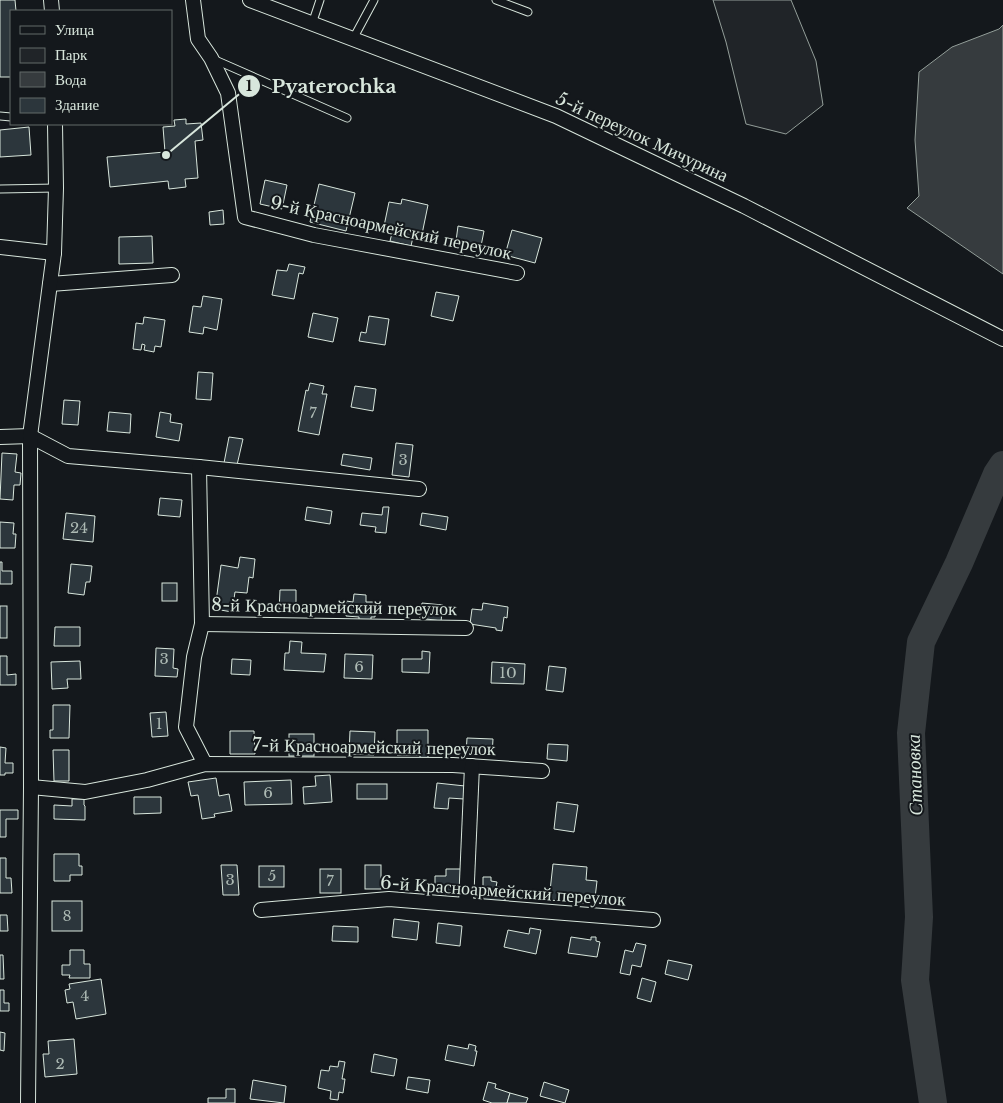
<svg xmlns="http://www.w3.org/2000/svg" width="1003" height="1103" font-family="'Libre Baskerville',serif">
<style>
.green{fill:#202428;stroke:#939e99}
.water{fill:#363b3e;stroke:#939e99}
.lines{fill:none;stroke-linecap:round;stroke-linejoin:round}
.river{stroke:#363b3e;stroke-width:28}
.building{fill:#2c363c;stroke:#d8e6dc}
.service-casing{stroke:#d8e6dc;stroke-width:9}
.minor-casing{stroke:#d8e6dc;stroke-width:16}
.service{stroke:#14181c;stroke-width:7}
.minor{stroke:#14181c;stroke-width:14}
.labels{text-anchor:middle;stroke-width:4;stroke-linejoin:round;paint-order:stroke}
.number-label{font-size:15px;fill:#adbab4}
.street-label{font-size:18px;fill:#d8e6dc;stroke:#14181c}
.water-label{font-size:19px;font-style:italic;fill:#d8e6dc;stroke:#14181c}
.leader{fill:none;stroke:#d8e6dc;stroke-width:2}
.callout-dot{fill:#d8e6dc;stroke:#14181c;stroke-width:2}
.mark-label{font-size:15px;text-anchor:middle;font-weight:bold;fill:#111}
.callout-label{font-size:19px;text-anchor:middle;font-weight:bold;fill:#d8e6dc;stroke:#14181c;stroke-width:4;stroke-linejoin:round;paint-order:stroke}
</style>
<rect width="100%" height="100%" fill="#14181c"/>
<path class="green" d="M713,0H791L816,61L823,105L786,134L746,124L726,42Z"/>
<path class="water" d="M1003,25V274L907,208L919,196L915,140L919,72L952,47L999,29Z"/>
<g class="lines">
<path class="river" d="M933,1103L915,980L919,917L911,733L921,642L959,563L997,474L1003,465"/>
</g>
<g class="building">
<path d="M0,0H15L16,11H11V77H0Z"/>
<path d="M186,119V124L201,123L203,140L195,141L198,178L185,179L186,187L169,189L168,181L110,187L107,157L165,152L163,127L175,126L174,120Z"/>
<path d="M29,127L31,155L0,157V130Z"/>
<path d="M265,180L287,185L282,209L260,204Z"/>
<path d="M319,184L355,193L346,231L310,222Z"/>
<path d="M402,199L428,205L421,239L413,237L411,246L390,241L392,233L383,231L389,202L401,204Z"/>
<path d="M223,210L224,224L210,225L209,212Z"/>
<path d="M458,226L484,231L481,246L456,241Z"/>
<path d="M512,230L542,238L535,263L505,255Z"/>
<path d="M152,236L153,263L119,264V237Z"/>
<path d="M289,264L305,267L303,274L299,273L294,299L272,295L277,270L287,271Z"/>
<path d="M436,292L459,296L453,321L431,316Z"/>
<path d="M203,296L222,299L217,330L204,327L203,334L189,332L193,306L201,307Z"/>
<path d="M313,313L338,318L333,342L308,337Z"/>
<path d="M369,316L389,319L385,345L359,341L361,332L366,333Z"/>
<path d="M144,317L165,320L161,347L155,346L154,352L144,350L145,345L142,344L141,350L133,349L136,323L143,324Z"/>
<path d="M198,372L213,373L211,400L196,399Z"/>
<path d="M310,383L324,386L322,394H327L319,435L298,431L306,390L308,391Z"/>
<path d="M355,386L376,389L373,411L351,407Z"/>
<path d="M64,400L80,401L78,425L62,424Z"/>
<path d="M109,412L131,414L130,433L107,431Z"/>
<path d="M160,412L171,414L170,422L182,424L179,441L156,437Z"/>
<path d="M229,437L243,439L237,465L224,463Z"/>
<path d="M396,443L413,445L409,477L392,475Z"/>
<path d="M2,453L17,454L15,472L21,473L20,485H14L13,500L0,499Z"/>
<path d="M343,454L372,458L370,470L341,465Z"/>
<path d="M160,498L182,500L180,517L158,515Z"/>
<path d="M307,507L332,511L330,524L305,520Z"/>
<path d="M383,507H389L386,533L375,532L376,527L360,525L362,513L382,515Z"/>
<path d="M66,513L95,516L93,542L63,539Z"/>
<path d="M422,513L448,517L446,530L420,525Z"/>
<path d="M0,522L14,523L13,534H16L15,548H0Z"/>
<path d="M240,557L255,559L253,578L249,577L247,593L235,592L232,612L215,609L221,565L238,568Z"/>
<path d="M0,562H2V571H12V584H0Z"/>
<path d="M71,564L92,566L90,582H86L84,595L68,593Z"/>
<rect x="162" y="583" width="15" height="18"/>
<path d="M280,590H296V613L279,612Z"/>
<path d="M354,594L366,595V602H376L375,617H371V621L359,620V617L346,616V601L353,602Z"/>
<path d="M422,603L443,605L441,621L420,618Z"/>
<path d="M483,603L508,607L507,618L504,617L502,631L496,630V628L470,624L472,609L482,610Z"/>
<rect x="0" y="606" width="7" height="32"/>
<path d="M55,627H80V646H54Z"/>
<path d="M290,641L302,642L301,653L326,654L324,672L284,670L285,653H289Z"/>
<path d="M156,648L174,649L173,668L178,669L177,677L155,676Z"/>
<path d="M422,651L430,652L429,673L402,672V659H422Z"/>
<path d="M345,654L373,655L372,679L344,678Z"/>
<path d="M0,656H7V675L16,674V685H0Z"/>
<path d="M232,659L251,660L250,675L231,674Z"/>
<path d="M80,661L81,679H67L68,688L52,689L51,662Z"/>
<path d="M492,662L525,664L524,684L491,683Z"/>
<path d="M549,666L566,668L563,692L546,690Z"/>
<path d="M53,705H70L69,738H50V730H53Z"/>
<path d="M166,712L168,736L152,737L150,713Z"/>
<path d="M397,730H428V759L420,760V755H397Z"/>
<path d="M230,731H254L255,754H230Z"/>
<path d="M350,731L375,732L374,755L349,754Z"/>
<rect x="289" y="734" width="25" height="22"/>
<path d="M467,738L493,739L492,755L466,754Z"/>
<path d="M548,744L568,745L567,761L547,759Z"/>
<path d="M0,747L6,748L5,763H13V773H5V775H0Z"/>
<path d="M53,750H69V781H54Z"/>
<path d="M330,775L332,802L304,804L303,787L316,786L315,776Z"/>
<path d="M216,778L219,796L229,794L232,811L214,814L215,817L202,819L198,795L191,796L188,782Z"/>
<path d="M291,780L292,804L245,805L244,782Z"/>
<path d="M437,783L465,786L464,799L449,798L448,809L434,808Z"/>
<rect x="357" y="784" width="30" height="15"/>
<path d="M134,797H161V813L134,814Z"/>
<path d="M72,799H84V805L85,806V820L54,819V805L72,806Z"/>
<path d="M557,802L578,805L574,832L554,829Z"/>
<path d="M0,810H18V819H6V837H0Z"/>
<path d="M54,854H79V866H82V875H70V881H54Z"/>
<path d="M0,858H6V878H11L12,893H0Z"/>
<path d="M553,864L587,867L586,880L597,881L595,898L587,897L586,903L549,900Z"/>
<path d="M221,865H237L239,895H223Z"/>
<rect x="365" y="865" width="16" height="24"/>
<rect x="259" y="866" width="25" height="21"/>
<rect x="320" y="869" width="21" height="24"/>
<path d="M446,869H463V895L445,894V888L435,887V876H446Z"/>
<path d="M483,877H491V881L497,882L496,887L505,888V902L483,901Z"/>
<rect x="52" y="901" width="30" height="30"/>
<path d="M0,915H7L8,931H0Z"/>
<path d="M394,919L419,922L417,940L392,937Z"/>
<path d="M438,923L462,926L460,946L436,943Z"/>
<path d="M333,926L358,927V942L332,941Z"/>
<path d="M530,928L541,930L536,954L504,947L508,930L529,934Z"/>
<path d="M571,937L591,940V937H596V941L600,942L597,957L568,953Z"/>
<path d="M636,943L646,945L641,967L632,965L630,975L620,973L625,950L633,952Z"/>
<path d="M70,950H84V964H90V978H69L70,975H62V965H70Z"/>
<path d="M0,955H3L4,979H0Z"/>
<path d="M668,960L692,965L688,980L665,974Z"/>
<path d="M642,978L656,982L651,1002L637,998Z"/>
<path d="M101,979L106,1014L76,1019L73,1002L67,1003L65,990L70,989L69,984Z"/>
<path d="M0,990H4V1003H9V1011H0Z"/>
<path d="M0,1032L5,1033L4,1051L0,1050Z"/>
<path d="M74,1039L77,1074L45,1077L43,1054H49L48,1041Z"/>
<path d="M469,1044L476,1046L475,1051H477L474,1066L445,1060L448,1045L468,1049Z"/>
<path d="M374,1054L397,1059L394,1076L371,1072Z"/>
<path d="M339,1061L345,1062L342,1079H345L343,1093L339,1092L338,1100L330,1099L331,1091L318,1088L321,1070L329,1071L330,1066L338,1067Z"/>
<path d="M408,1077L430,1080L428,1093L406,1089Z"/>
<path d="M253,1080L286,1086L284,1103L250,1099Z"/>
<path d="M488,1082L496,1084L495,1088L510,1093L507,1103H492L483,1100Z"/>
<path d="M544,1082L569,1090L565,1103L540,1096Z"/>
<path d="M226,1089H235V1103H208V1098H226Z"/>
<path d="M510,1093L528,1098L526,1103H507Z"/>
</g>
<g class="lines">
<g class="service-casing">
<g id="service">
<path d="M496,0L528,12"/>
<path d="M312,24L320,0"/>
<path d="M353,39L374,0"/>
<path d="M213,59L347,118"/>
<path d="M0,116L11,117"/>
<path d="M0,189L56,188"/>
</g>
</g>
<g class="minor-casing">
<g id="minor">
<path d="M51,0L52,11"/>
<path d="M193,0L198,39L211,58L228,93L245,217L314,235L517,273"/>
<path d="M250,0L556,116L744,206L1003,339"/>
<path d="M0,247L54,253"/>
<path d="M50,284L172,275"/>
<path d="M0,437L30,436L68,456L199,467L419,489"/>
<path d="M199,467L202,624L194,657L186,727L205,764"/>
<path d="M202,624L466,628"/>
<path d="M31,787L85,792L147,780L205,764L453,765L542,771"/>
<path d="M466,904L472,766"/>
<path d="M261,910L389,899L653,920"/>
<path d="M28,1103L31,787L30,436L54,253L56,188L55,124"/>
</g>
</g>
<use href="#service" class="service"/>
<use href="#minor" class="minor"/>
</g>
<g class="labels">
<g class="number-label">
<text x="313" y="418">7</text>
<text x="403" y="465">3</text>
<text x="79" y="533">24</text>
<text x="164" y="664">3</text>
<text x="359" y="672">6</text>
<text x="508" y="678">10</text>
<text x="159" y="729">1</text>
<text x="268" y="798">6</text>
<text x="272" y="881">5</text>
<text x="230" y="885">3</text>
<text x="330" y="886">7</text>
<text x="67" y="921">8</text>
<text x="85" y="1001">4</text>
<text x="60" y="1069">2</text>
</g>
<g class="street-label">
<text transform="translate(642 137) rotate(25)" y="6">5-й переулок Мичурина</text>
<text transform="translate(391 228) rotate(12)" y="6">9-й Красноармейский переулок</text>
<text transform="translate(334 607) rotate(1)" y="6">8-й Красноармейский переулок</text>
<text transform="translate(374 747) rotate(1)" y="6">7-й Красноармейский переулок</text>
<text transform="translate(503 891) rotate(4)" y="6">6-й Красноармейский переулок</text>
</g>
<g class="water-label">
<text transform="translate(914 775) rotate(-92)" y="7">Становка</text>
</g>
</g>
<path class="leader" d="M166 155L249 86"/>
<g class="callout-dot">
<circle cx="166" cy="155" r="5"/>
<circle cx="249" cy="86" r="12"/>
</g>
<g class="mark-label">
<text x="249" y="91">1</text>
</g>
<g class="callout-label">
<text x="334" y="93">Pyaterochka</text>
</g>
<rect x="10" y="10" width="162" height="115" fill="#14181c" stroke="#626a69"/>
<rect x="20" y="26" width="25" height="8" fill="#14181c" stroke="#626a69"/>
<text x="55" y="35" font-size="15" fill="#d8e6dc">Улица</text>
<rect x="20" y="48" width="25" height="15" fill="#202428" stroke="#626a69"/>
<text x="55" y="60" font-size="15" fill="#d8e6dc">Парк</text>
<rect x="20" y="72" width="25" height="15" fill="#363b3e" stroke="#626a69"/>
<text x="55" y="85" font-size="15" fill="#d8e6dc">Вода</text>
<rect x="20" y="98" width="25" height="15" fill="#2c363c" stroke="#626a69"/>
<text x="55" y="110" font-size="15" fill="#d8e6dc">Здание</text>
</svg>
